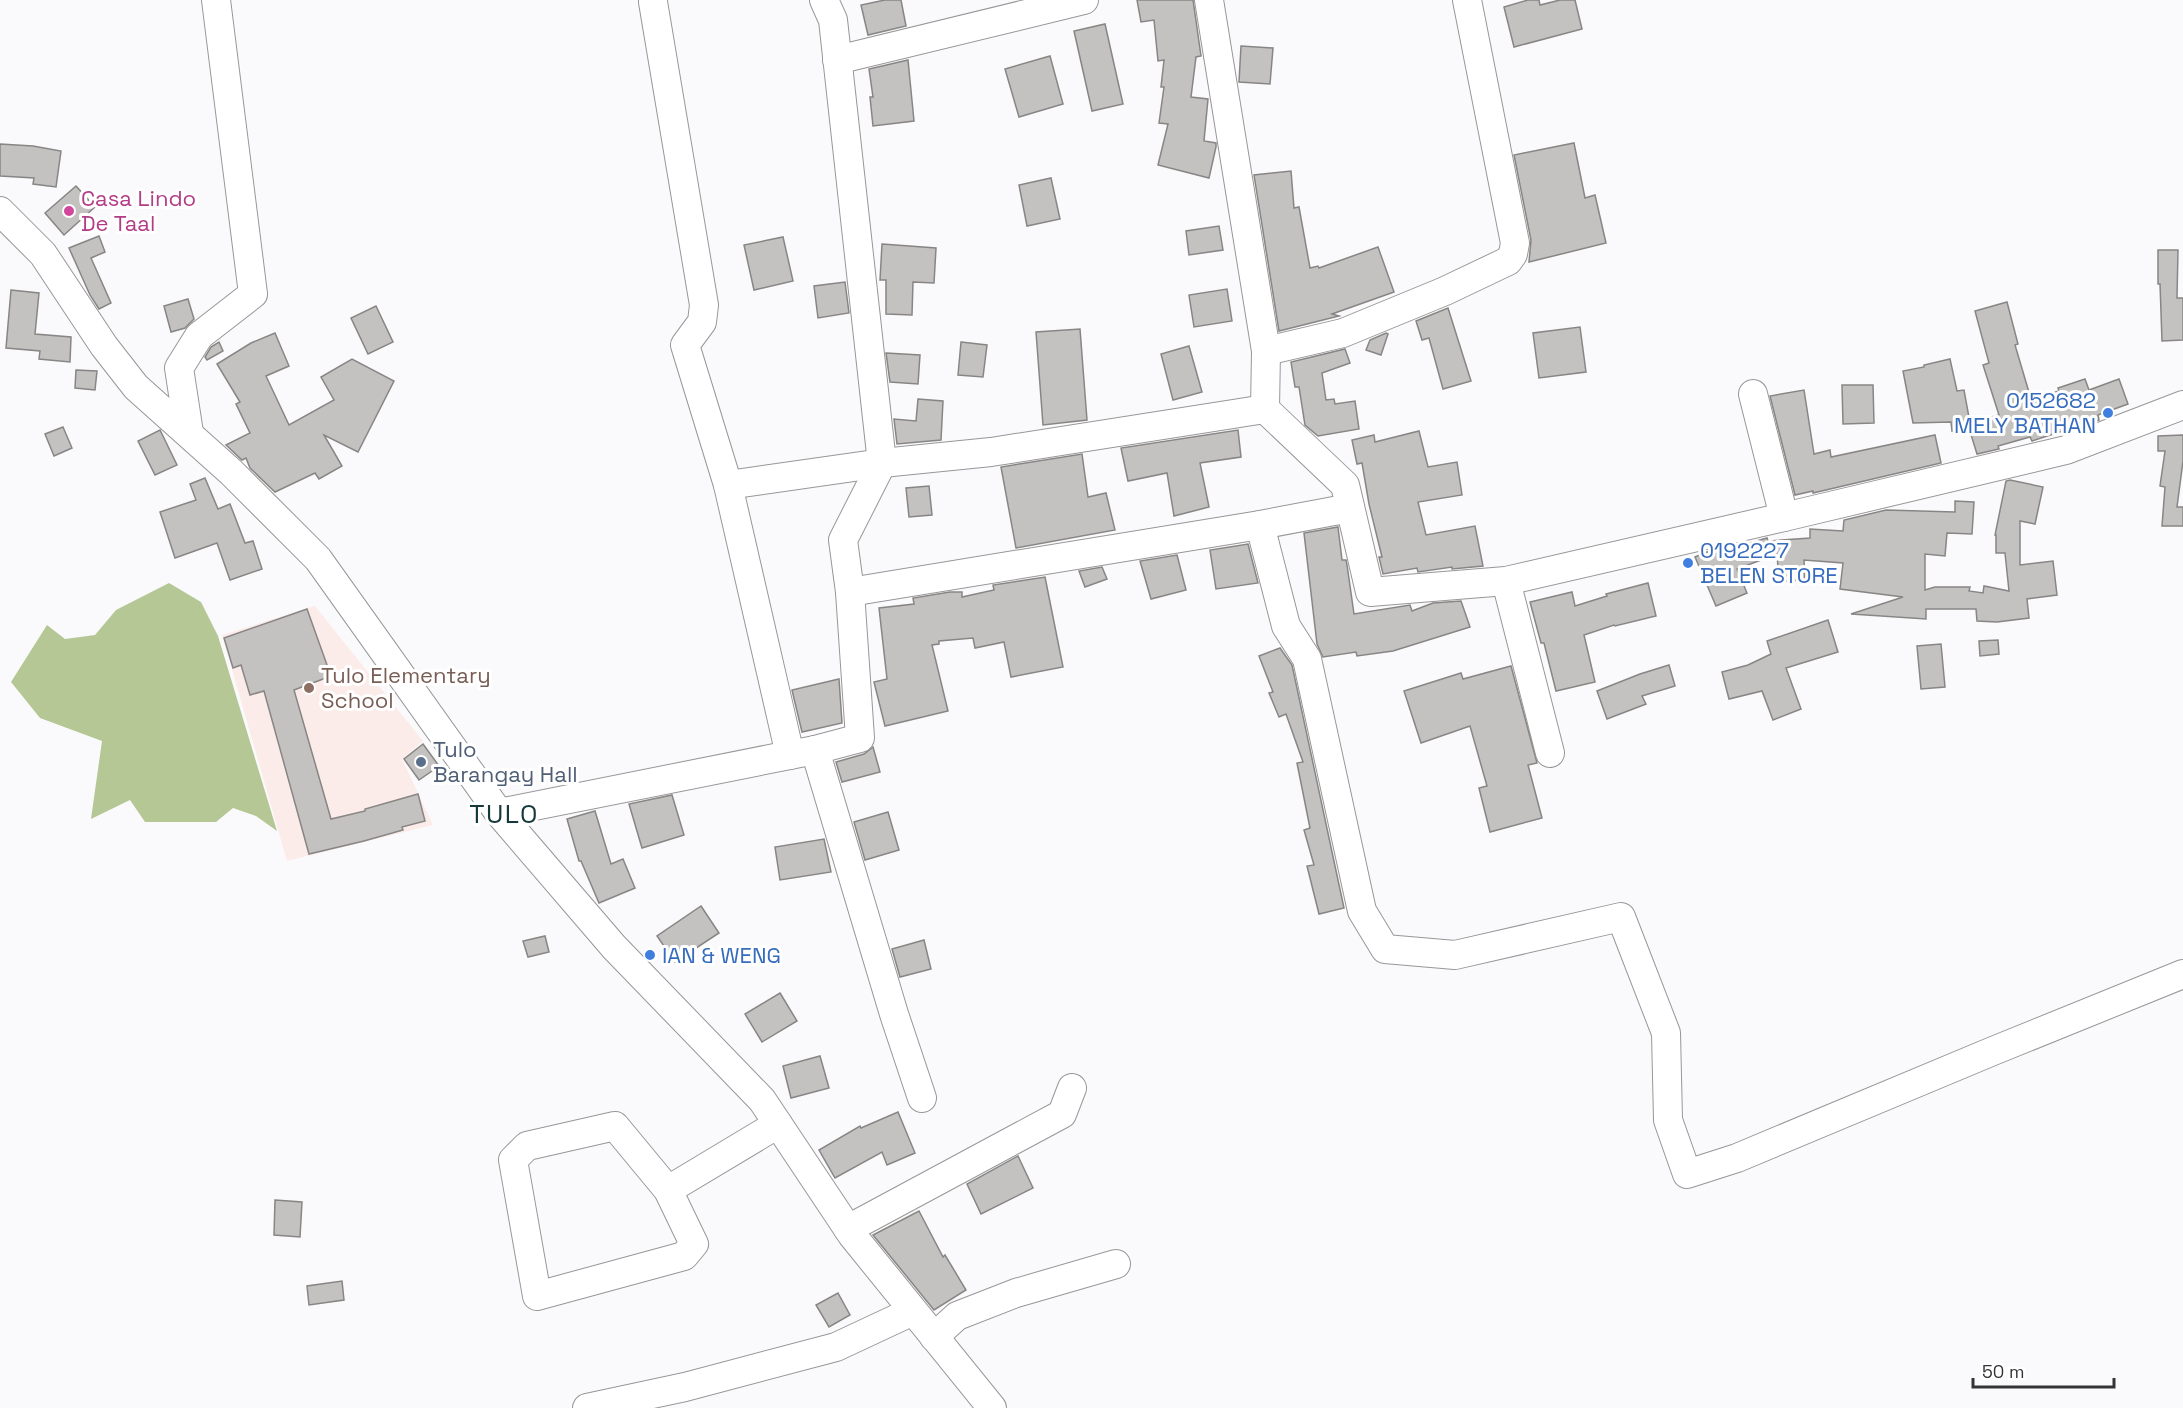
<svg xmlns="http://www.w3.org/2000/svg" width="2183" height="1408" font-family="'Space Grotesk',sans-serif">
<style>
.education{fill:#fcece9}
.forest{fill:#b4c795}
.building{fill:#c4c2c1;stroke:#888684;stroke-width:1.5}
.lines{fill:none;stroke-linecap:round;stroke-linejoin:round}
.minor-casing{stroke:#979799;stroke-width:30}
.minor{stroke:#fff;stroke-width:28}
.hotel-dot{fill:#d1479c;stroke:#fff;stroke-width:2}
.shop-dot{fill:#3f7fe0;stroke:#fff;stroke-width:2}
.education-dot{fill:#8d6e63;stroke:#fff;stroke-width:2}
.service-dot{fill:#5c6f8a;stroke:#fff;stroke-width:2}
.labels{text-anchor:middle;stroke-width:6;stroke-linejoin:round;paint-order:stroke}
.hotel-label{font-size:22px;fill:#b23c85;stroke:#fff;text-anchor:start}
.shop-label{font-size:22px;fill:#366cbe;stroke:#fff;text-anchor:start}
.education-label{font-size:22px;fill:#785e54;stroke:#fff;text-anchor:start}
.service-label{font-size:22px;fill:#4e5e75;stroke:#fff;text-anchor:start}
.quarter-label{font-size:26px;letter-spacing:1.5px;fill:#16383b;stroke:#fff}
</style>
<rect width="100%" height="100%" fill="#fafafc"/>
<path class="education" d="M315,606L423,741L402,759L433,825L287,861L222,635Z"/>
<path class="forest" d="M169,583L201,602L218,636L277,831L256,816L233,808L216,822H145L130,800L91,819L102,741L40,718L11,682L47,625L65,639L95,635L116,610Z"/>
<g class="building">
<path d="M885,0H901L906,26L868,35L861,5Z"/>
<path d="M1137,0H1193L1201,56L1196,57L1191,97L1208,99L1204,141L1216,143V147L1209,178L1158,165L1168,124L1159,123L1164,87H1161L1164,60L1158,61L1154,20L1141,22Z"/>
<path d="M1528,0H1539L1540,5L1560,0H1575L1582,29L1514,47L1504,7Z"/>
<path d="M1105,24L1123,104L1092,111L1074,31Z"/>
<path d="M1241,46L1273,48L1270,84L1239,82Z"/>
<path d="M1050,56L1063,104L1019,117L1005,69Z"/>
<path d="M908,60L914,121L873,126L870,97H873L869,69Z"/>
<path d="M1574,143L1585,198L1595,195L1606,243L1529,262L1531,240L1514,155Z"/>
<path d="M0,144L33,146L61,151L56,187L33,184L34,178L0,176Z"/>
<path d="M1291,171L1294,208L1299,207L1310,268L1318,266L1319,268L1378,247L1394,292L1332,314L1339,316L1279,331L1254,175Z"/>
<path d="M1051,178L1060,219L1027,226L1019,185Z"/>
<path d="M76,186L95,207L64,235L45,213Z"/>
<path d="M1219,226L1223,250L1189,255L1186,231Z"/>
<path d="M99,236L105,252L91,258L111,303L99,309L90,295L69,248Z"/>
<path d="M783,237L793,281L754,290L744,245Z"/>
<path d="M882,244L936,248L934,283L913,282L912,315L886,314V280H880Z"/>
<path d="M2158,250H2178L2177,298H2183V340L2162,341L2160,284H2158Z"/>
<path d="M845,282L849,313L818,318L814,286Z"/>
<path d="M1227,289L1232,321L1194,327L1189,295Z"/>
<path d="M11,290L39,293L35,334L71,337L70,362L39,359L40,351L6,348Z"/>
<path d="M188,299L194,319L185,328L171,332L164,306Z"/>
<path d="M2007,302L2018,344L2015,345L2031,399L2059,391L2058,388L2085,379L2089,390L2119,379L2128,404L2098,415L2099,420L2073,430L2072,428L2032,441L2030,437L1998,446L1999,449L1977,454L1969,428L1952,431L1951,422L1913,423L1903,371L1924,367V365L1950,359L1957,391L1964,390L1970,423L1999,415L1983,365L1989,363L1975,311Z"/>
<path d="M376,306L393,342L368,354L351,318Z"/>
<path d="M1448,308L1471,381L1443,389L1429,338L1422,340L1416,321Z"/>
<path d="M1580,327L1586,372L1539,378L1533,333Z"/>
<path d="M1080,329L1087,420L1043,425L1036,332Z"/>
<path d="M275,333L289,366L266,376L289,425L334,400L321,377L352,359L394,381L358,452L324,435L342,466L319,479L315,473L275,492L250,468L246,458L242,460L226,445L250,433L236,404L240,402L217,364L251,343Z"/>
<path d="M1386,333L1388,334L1381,355L1366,350L1370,340Z"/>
<path d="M219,342L223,351L207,360L205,357L211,347Z"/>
<path d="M961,342L987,345L983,377L958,375Z"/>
<path d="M1189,346L1202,392L1173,400L1161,354Z"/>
<path d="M1345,349L1350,363L1322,373L1326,400L1334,399L1335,404L1355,401L1359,429L1318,436L1305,425L1299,387H1295L1291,362Z"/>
<path d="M886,353L920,355L918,384L890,382Z"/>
<path d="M76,370L97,371L95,390L75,388Z"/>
<path d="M1842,385H1873L1874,423L1843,424Z"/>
<path d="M1804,390L1814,454L1830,450L1831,457L1935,435L1941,463L1813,493V491L1795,495L1770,396Z"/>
<path d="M918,399L943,401L941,440L897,444L894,419L916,421Z"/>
<path d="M63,427L72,448L54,456L45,434Z"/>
<path d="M160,430L177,465L155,475L138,441Z"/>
<path d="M1238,430L1241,457L1200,463L1209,507L1174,516L1167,473L1128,481L1121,448Z"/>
<path d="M1419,431L1428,467L1457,462L1462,495L1418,502L1426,535L1475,526L1483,566L1452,569V567L1418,572L1417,568L1383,574L1379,557H1382L1369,504L1362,463L1357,464L1352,440L1374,435L1375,442Z"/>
<path d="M2183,435V461L2177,507H2183V526H2162L2165,487L2160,486L2165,451H2158V436Z"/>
<path d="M1082,454L1088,497L1106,493L1115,530L1016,548L1001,467Z"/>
<path d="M205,478L218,509L230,504L245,543L253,541L262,569L230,580L217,543L175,558L160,512L196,500L190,484Z"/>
<path d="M2010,480L2043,487L2035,524L2020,521V565L2053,561L2057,595L2027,599L2029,618L1997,622L1977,621L1976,609H1926V619L1851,614L1903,597L1840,589L1843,563L1804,560L1805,580L1779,581L1777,554L1737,569L1747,593L1716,606L1695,557L1707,552L1728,547L1729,549L1767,538L1768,541L1810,538V529L1843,531L1844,520L1886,510L1955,512V501L1974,502L1972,534L1947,533L1945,556L1925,554V590L1935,587H1970L1969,591L1983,593L1984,586L2009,591L2005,553H1996V535H1995L2006,481Z"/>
<path d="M929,486L932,515L909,517L906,488Z"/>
<path d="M1338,527L1342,560H1346L1347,565L1354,614L1410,605L1412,611L1433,603L1461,601L1470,627L1393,651L1357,656L1356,652L1323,657L1317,644L1304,533Z"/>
<path d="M1248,544L1258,583L1216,589L1210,550Z"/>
<path d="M1177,555L1186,590L1151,599L1140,561Z"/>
<path d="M1102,567L1107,579L1085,587L1079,571Z"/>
<path d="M1045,577L1063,667L1011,677L1004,642L975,648L973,638L939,641V644L932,645L948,711L885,726L874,682L887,679L879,608L914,604L913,598L950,592H962V597L994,590L993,585Z"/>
<path d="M1648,583L1656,616L1615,626L1614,625L1584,635L1595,682L1556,691L1544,643H1541L1530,602L1572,592L1575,606L1607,596L1606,594Z"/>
<path d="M307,609L331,676L294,690L331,819L365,811V809L418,794L425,821L402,827L403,830L364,841L309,854L264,691L250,695L241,665L233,668L224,638Z"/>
<path d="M1828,620L1838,652L1786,668L1801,709L1773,720L1762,691L1729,699L1722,672L1748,665L1771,654L1767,641Z"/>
<path d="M1998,640L1999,654L1980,656L1979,641Z"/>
<path d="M1941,644L1945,687L1921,689L1917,646Z"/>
<path d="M1280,648L1292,665L1344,908L1319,914L1307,866L1314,865L1304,830L1310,828L1297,763L1303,762L1286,714L1279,717L1269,693L1273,692L1259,656Z"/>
<path d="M1669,665L1675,686L1642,696L1646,704L1607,719L1597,691L1640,674Z"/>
<path d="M1511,666L1537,763L1528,765L1542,818L1490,832L1479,788L1487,786L1470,726L1421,743L1404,691L1461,673L1463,679Z"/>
<path d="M839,679L842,723L802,732L792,690Z"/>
<path d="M423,744L439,766L419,780L404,759Z"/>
<path d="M873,747L880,772L842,782L836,762L864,754Z"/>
<path d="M672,795L684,835L642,848L629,804Z"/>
<path d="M595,811L611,864L623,859L635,888L599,903L581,861H579L567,819Z"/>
<path d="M888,812L899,850L865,860L854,822Z"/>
<path d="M824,839L831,872L780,880L775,847Z"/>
<path d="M701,906L719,933L675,962L657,936Z"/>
<path d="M545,936L549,952L528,957L523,941Z"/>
<path d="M924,940L931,969L900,977L892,949Z"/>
<path d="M780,993L797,1021L762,1042L745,1014Z"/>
<path d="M820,1056L829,1088L791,1098L783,1066Z"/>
<path d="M898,1112L915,1153L887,1165L882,1152L835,1178L819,1150L860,1126L861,1128Z"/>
<path d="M1018,1156L1033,1188L981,1214L967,1184Z"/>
<path d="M275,1200L302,1202L300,1237L274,1235Z"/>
<path d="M919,1211L943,1257L945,1255L966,1290L934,1310L873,1235Z"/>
<path d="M342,1281L344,1300L309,1305L307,1286Z"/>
<path d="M838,1293L850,1315L829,1327L816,1305Z"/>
</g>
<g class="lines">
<g class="minor-casing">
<g id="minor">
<path d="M1209,0L1266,351L1265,409"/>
<path d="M653,2L704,305L702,322L685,345L728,485L790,755"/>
<path d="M837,60L1084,0"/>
<path d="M0,211L43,254L104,346L136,387L231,472L318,559L499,813L614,947L762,1100L852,1235L992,1408"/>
<path d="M1266,351L1343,333L1445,291L1508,261L1513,254L1515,243L1467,0"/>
<path d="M1753,394L1784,517"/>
<path d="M189,433L179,368L199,336L253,294L216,0"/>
<path d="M728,485L882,463L991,452L1265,409L1345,485L1370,592L1506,581L1784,517L2066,450L2183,405"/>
<path d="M1260,525L1286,626L1307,659L1362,911L1385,949L1455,955L1621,917L1666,1033L1668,1120L1687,1174L1737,1158L1993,1051L2183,974"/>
<path d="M1506,581L1550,753"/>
<path d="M850,592L1260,525L1350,508"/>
<path d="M815,750L894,1014L922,1098"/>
<path d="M499,813L815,750L860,738L850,592L843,540L882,463L833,20L824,0"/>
<path d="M615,1126L668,1190L694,1244L684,1256L537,1296L513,1160L527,1146Z"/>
<path d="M668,1190L778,1124"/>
<path d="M848,1229L1062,1114L1072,1088"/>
<path d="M934,1337L957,1316L1016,1293L1116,1264"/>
<path d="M587,1408L685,1387L836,1347L913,1311"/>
</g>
</g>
<use href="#minor" class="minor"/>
</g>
<circle class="hotel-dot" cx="69" cy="211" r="6"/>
<g class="shop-dot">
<circle cx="2108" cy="413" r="6"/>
<circle cx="1688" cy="563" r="6"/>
<circle cx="650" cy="955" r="6"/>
</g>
<circle class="education-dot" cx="309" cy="688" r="6"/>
<circle class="service-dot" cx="421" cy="762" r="6"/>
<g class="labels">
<g class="hotel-label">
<text x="81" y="206">Casa Lindo<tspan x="81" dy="25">De Taal</tspan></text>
</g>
<g class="shop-label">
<text x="2096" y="408" text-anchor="end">0152682<tspan x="2096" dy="25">MELY BATHAN</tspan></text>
<text x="1700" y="558">0192227<tspan x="1700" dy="25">BELEN STORE</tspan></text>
<text x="662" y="963">IAN &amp; WENG</text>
</g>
<g class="education-label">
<text x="321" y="683">Tulo Elementary<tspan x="321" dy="25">School</tspan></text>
</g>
<g class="service-label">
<text x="433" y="757">Tulo<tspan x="433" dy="25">Barangay Hall</tspan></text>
</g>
<g class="quarter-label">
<text x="504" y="823">TULO</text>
</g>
</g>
<path d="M1973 1378v9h141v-9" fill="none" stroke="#343435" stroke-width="3"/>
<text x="1982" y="1378" font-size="18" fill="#343435" stroke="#ffffff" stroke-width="4.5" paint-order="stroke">50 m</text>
</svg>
